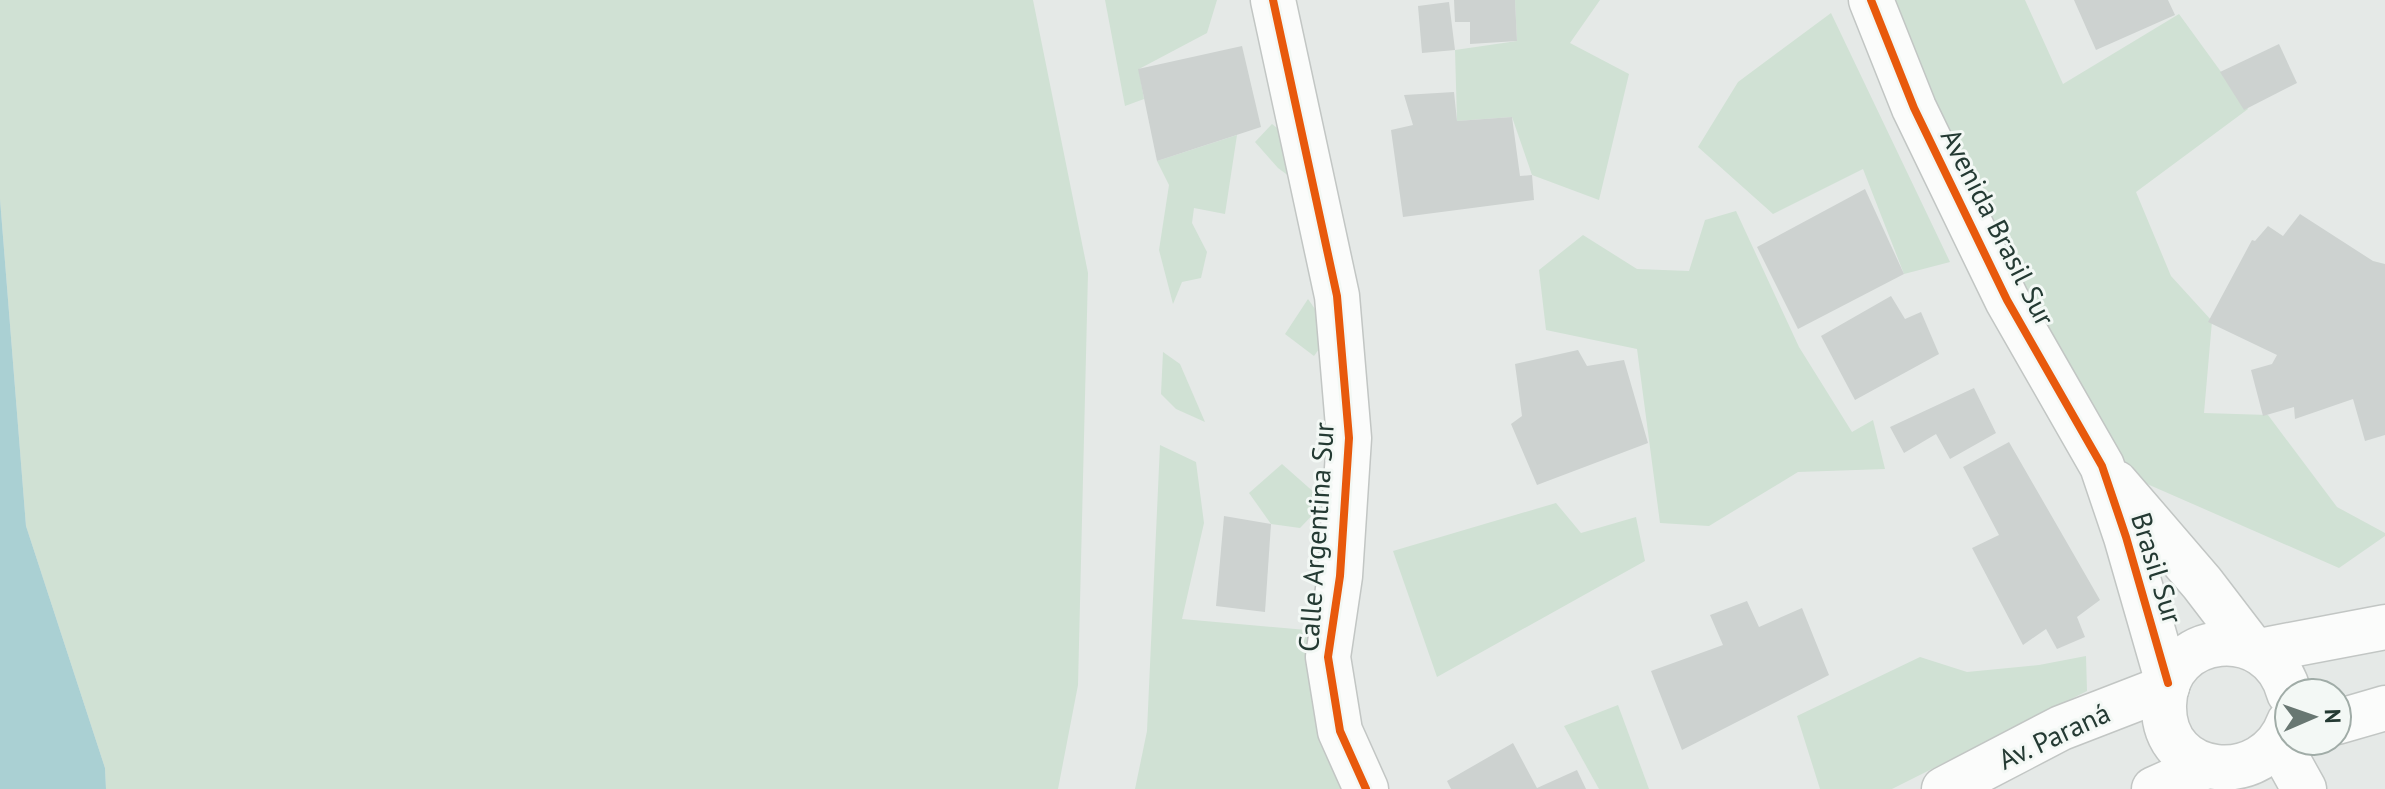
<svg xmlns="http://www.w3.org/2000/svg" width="2385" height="789" font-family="'PT Sans',sans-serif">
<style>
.green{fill:#d0e1d4}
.water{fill:#aad0d3}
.building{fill:#cdd2d0}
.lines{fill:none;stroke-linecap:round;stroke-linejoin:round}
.minor-casing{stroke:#c2c6c4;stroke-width:47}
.minor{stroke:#fbfcfb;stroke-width:44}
.cycleway-casing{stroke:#f3f8f5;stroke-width:13}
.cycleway{stroke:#e8590c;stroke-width:8}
.labels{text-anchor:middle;stroke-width:6;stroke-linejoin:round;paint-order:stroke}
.street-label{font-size:28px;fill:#243a33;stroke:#f3f8f5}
</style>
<rect width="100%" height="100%" fill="#e5e9e7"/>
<g class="green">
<path d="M0,0H1033L1088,273L1078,685L1058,789H106L105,768L26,526L0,199Z"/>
<path d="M1105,0H1217L1207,33L1139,69L1144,99L1125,106Z"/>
<path d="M1515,0H1600L1570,43L1629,74L1599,200L1532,175L1512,117L1457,121L1455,50L1517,41Z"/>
<path d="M1880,0H2025L2063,84L2179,14L2248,109L2136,192L2171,276L2212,321L2204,413L2268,415L2337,507L2385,533V536L2339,568L2106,466Z"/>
<path d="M1831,13L1950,262L1904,274L1863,169L1773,214L1698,147L1738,82Z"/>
<path d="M1272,124L1317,159L1297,182L1278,168L1255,142Z"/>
<path d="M1237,135L1225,214L1194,208L1192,223L1207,252L1201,278L1182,282L1173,304L1159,250L1169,185L1157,161Z"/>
<path d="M1736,211L1799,347L1852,432L1873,420L1885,469L1798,472L1709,526L1660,523L1637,349L1546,330L1539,270L1583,235L1637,269L1689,271L1705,220Z"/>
<path d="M1308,299L1331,332L1314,356L1285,334Z"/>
<path d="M1163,352L1180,364L1205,422L1176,409L1161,394Z"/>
<path d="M1160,445L1196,462L1204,523L1182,619L1329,632L1360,789H1135L1147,731Z"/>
<path d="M1282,464L1325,502L1300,528L1271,524L1249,493Z"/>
<path d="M1556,503L1581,533L1636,517L1645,561L1437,677L1393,551Z"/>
<path d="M2086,656L2087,691L1892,789H1820L1797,716L1920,657L1967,672L2039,665Z"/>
<path d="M1618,705L1649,789H1599L1564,726Z"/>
</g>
<path class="water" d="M0,199L26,526L105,768L106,789H0Z"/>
<g class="building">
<path d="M1454,0H1515L1517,41L1470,44V22H1455Z"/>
<path d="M2074,0H2168L2175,15L2096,50Z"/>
<path d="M1449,2L1455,50L1422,53L1418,6Z"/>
<path d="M2279,44L2297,83L2244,110L2220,72Z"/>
<path d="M1242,46L1261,127L1157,161L1138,69Z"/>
<path d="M1454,92L1457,121L1512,117L1520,176L1532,175L1534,200L1403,217L1391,130L1413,125L1404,95Z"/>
<path d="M1865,189L1904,274L1798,329L1757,247Z"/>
<path d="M2300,214L2373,261L2385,264V435L2365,441L2353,399L2295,419L2294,407L2263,416L2251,370L2272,364L2277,355L2208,322L2252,240L2255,241L2268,226L2283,236Z"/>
<path d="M1891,296L1905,319L1921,312L1939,354L1855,400L1821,336Z"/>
<path d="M1578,350L1587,366L1624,360L1648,443L1537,485L1511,424L1522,416L1515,364Z"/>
<path d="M1974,388L1996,433L1950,459L1936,434L1904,453L1890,427Z"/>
<path d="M2009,442L2100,600L2077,617L2085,637L2057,649L2046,629L2023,645L1972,548L1999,535L1963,467Z"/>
<path d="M1224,516L1271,524L1265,612L1216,606Z"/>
<path d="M1747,601L1759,627L1802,608L1829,675L1682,750L1651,671L1723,645L1710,615Z"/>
<path d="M1513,743L1537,788L1577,770L1586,789H1451L1447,781Z"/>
</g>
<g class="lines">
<g class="minor-casing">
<g id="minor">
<path d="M1273,0L1337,296L1349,438L1340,576L1328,657L1340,731L1366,789"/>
<path d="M1871,0L1914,108L2007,300L2102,466L2126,537L2168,683"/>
<path d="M2116,483L2202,583L2251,647"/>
<path d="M2259,651L2385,627"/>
<path d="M2289,722C2265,789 2162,781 2164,705C2165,631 2270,620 2289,693"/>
<path d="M2337,722L2385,708"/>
<path d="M2279,744L2304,789"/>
<path d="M1944,789L2061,728L2167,687"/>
<path d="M2154,789L2206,766"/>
</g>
</g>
<use href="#minor" class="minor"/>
<g class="cycleway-casing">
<g id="cycleway">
<path d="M1273,0L1337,296L1349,438L1340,576L1328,657L1340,731L1366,789"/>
<path d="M1871,0L1914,108L2007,300L2102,466L2126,537L2168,683"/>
</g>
</g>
<use href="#cycleway" class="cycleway"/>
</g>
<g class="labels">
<g class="street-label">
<text transform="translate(1998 227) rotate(63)" y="10">Avenida Brasil Sur</text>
<text transform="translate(1316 537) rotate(-86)" y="10">Calle Argentina Sur</text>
<text transform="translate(2157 568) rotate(73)" y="10">Brasil Sur</text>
<text transform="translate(2054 736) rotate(-25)" y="10">Av. Paraná</text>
</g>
</g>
<g transform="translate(2313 717) rotate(88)"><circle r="38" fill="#f3f8f5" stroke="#a0aca7" stroke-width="2"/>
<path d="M0-6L14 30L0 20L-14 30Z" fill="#687772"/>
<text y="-12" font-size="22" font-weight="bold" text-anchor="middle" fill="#243a33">N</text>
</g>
</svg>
